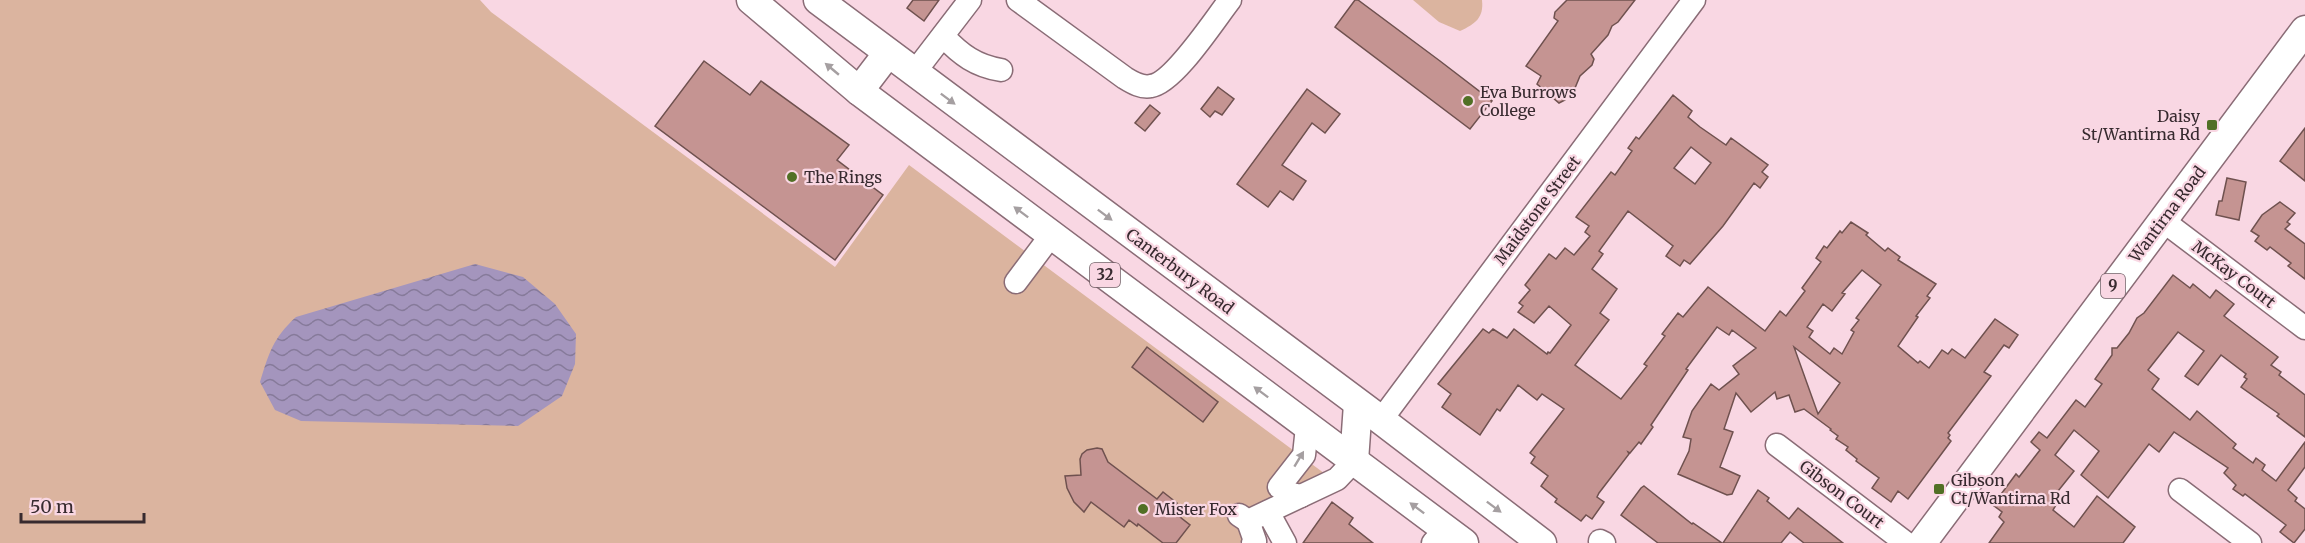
<svg xmlns="http://www.w3.org/2000/svg" width="2305" height="543" font-family="Merriweather,serif">
<style>
.grass{fill:#dbb49f}
.water{fill:url(#water-waves)}
.building{fill:#c59492;stroke:#6f514f;stroke-width:1.5;fill-rule:evenodd}
.lines{fill:none;stroke-linecap:round;stroke-linejoin:round}
.minor-casing{stroke:#8a6c76;stroke-width:25}
.major-casing{stroke:#8a6c76;stroke-width:31}
.minor{stroke:#fff;stroke-width:22}
.major{stroke:#fff;stroke-width:28}
.oneway{fill:#a59fa1}
.poi-dot{fill:#517025;stroke:#f9d7e3;stroke-width:2}
.labels{text-anchor:middle;stroke-width:4.5;stroke-linejoin:round;paint-order:stroke}
.shield{fill:#f9d7e3;stroke:#715e65;stroke-width:1.5}
.shield-label{font-size:15px;font-weight:bold;fill:#372a2f}
.poi-label{font-size:16px;fill:#372a2f;stroke:#f9d7e3;text-anchor:start}
.street-label{font-size:16px;fill:#372a2f;stroke:#f9d7e3}
</style>
<defs>
<pattern id="water-waves" width="16" height="10" patternUnits="userSpaceOnUse" patternTransform="scale(1.5)"><rect width="16" height="10" fill="#a495bd"/><path d="M0 5q4-4 8 0t8 0" fill="none" stroke="#867a9a"/></pattern>
</defs>
<rect width="100%" height="100%" fill="#f9d7e3"/>
<g class="grass">
<path d="M0,0H480L491,12L835,267L909,165L1344,488L1250,531L1240,543H0Z"/>
<path d="M1413,0H1482C1484,18 1475,24 1460,31L1439,22Z"/>
</g>
<path class="water" d="M475,264L523,277L555,304L576,334L575,364L562,396L518,426L301,421L275,410L260,382C269,353 273,338 296,317Z"/>
<g class="building">
<path d="M913,0H939L924,21L907,8Z"/>
<path d="M1355,0H1358L1440,61L1492,101L1470,129L1335,27Z"/>
<path d="M1567,0H1635L1618,22L1612,26L1608,35L1591,54L1594,59L1592,65L1580,76L1575,88L1568,92L1565,100L1559,103L1537,84L1541,76L1526,66L1558,21L1554,18L1555,12Z"/>
<path d="M704,61L750,95L761,81L849,145L837,160L883,195L835,260L655,126Z"/>
<path d="M1218,87L1234,99L1222,115L1215,111L1210,117L1201,109Z"/>
<path d="M1307,89L1340,114L1325,133L1312,123L1282,165L1306,181L1293,200L1280,191L1268,207L1237,184Z"/>
<path d="M1673,95L1692,111L1688,117L1700,127L1726,145L1731,138L1768,165L1762,172L1768,177L1760,188L1754,183L1723,226L1690,264L1684,260L1680,266L1666,256L1673,246L1628,211L1599,251L1603,254L1592,269L1617,289L1600,313L1609,320L1575,365L1621,399L1647,366L1644,364L1665,336L1662,334L1678,313L1683,317L1708,287L1765,331L1780,311L1786,316L1805,291L1802,288L1821,262L1816,258L1824,246L1827,248L1840,231L1842,233L1851,222L1868,233L1866,235L1885,251L1888,248L1900,257L1898,260L1936,284L1927,296L1930,298L1916,316L1918,317L1898,346L1918,363L1920,361L1929,368L1942,350L1948,354L1952,349L1965,358L1995,319L2018,335L2009,348L2004,345L1984,372L1991,376L1948,433L1950,435L1948,438L1951,441L1908,499L1898,491L1891,502L1872,488L1879,478L1856,461L1857,459L1846,450L1848,447L1836,439L1838,436L1830,430L1831,429L1804,409L1795,412L1789,395L1777,399L1775,392L1751,412L1736,393L1724,429L1733,432L1720,467L1740,476L1732,494L1727,495L1678,474L1689,451L1691,439L1683,437L1692,411L1711,384L1719,390L1739,374L1733,366L1756,348L1732,330L1729,335L1717,327L1686,369L1688,370L1651,425L1653,427L1641,444L1639,442L1630,453L1628,452L1629,454L1599,493L1597,497L1604,502L1592,519L1586,515L1581,521L1555,502L1557,499L1541,486L1548,476L1531,463L1535,457L1530,453L1564,409L1542,394L1537,400L1518,385L1500,411L1497,409L1480,435L1442,407L1451,394L1438,384L1483,329L1489,333L1493,329L1507,338L1514,329L1547,354L1548,352L1550,353L1571,325L1549,306L1534,323L1518,312L1523,306L1519,303L1530,290L1525,285L1549,254L1556,259L1565,248L1574,255L1590,236L1585,232L1589,226L1576,217L1611,172L1615,175L1632,151L1628,148L1636,137L1639,139ZM1691,147L1711,163L1695,184L1674,168ZM1862,270L1881,285L1856,318L1859,320L1851,330L1854,332L1842,354L1834,348L1830,354L1809,337L1813,331L1807,327L1823,304L1832,311L1845,294L1842,293ZM1794,347L1840,383L1818,414Z"/>
<path d="M1150,105L1160,113L1145,131L1135,123Z"/>
<path d="M2305,128V181L2280,161Z"/>
<path d="M2227,178L2246,182L2239,220L2216,215L2219,201H2222Z"/>
<path d="M2280,202L2295,213L2287,222L2290,224L2285,229L2305,244V279L2288,266L2291,263L2270,247L2267,250L2255,241L2259,236L2251,231L2262,215Z"/>
<path d="M2173,275L2190,288L2193,284L2210,298L2216,290L2234,304L2224,316L2278,357L2271,365L2281,372L2279,375L2305,395V437L2277,416L2279,414L2241,387L2247,379L2244,377L2246,374L2221,355L2198,385L2185,376L2204,351L2178,332L2148,370L2159,379L2152,389L2190,420L2197,411L2236,444L2233,448L2253,463L2256,458L2265,465L2262,470L2276,481L2305,442V467L2288,490L2297,498L2295,501L2305,509V529L2294,543L2280,532L2286,525L2245,494L2243,496L2233,489L2236,485L2224,473L2228,468L2174,432L2159,452L2149,444L2108,498L2081,475L2099,451L2074,430L2055,455L2074,471L2050,501L2056,505L2053,510L2074,527L2097,496L2135,527L2123,543H1989L2004,522L1999,517L2002,512L1993,505L2016,474L2019,477L2040,450L2031,442L2039,432L2047,438L2076,400L2085,407L2102,384L2095,379L2112,355V348H2117L2129,333L2137,318L2144,313Z"/>
<path d="M1147,347L1218,402L1203,422L1132,367Z"/>
<path d="M1097,448L1102,449L1108,462L1157,499L1163,492L1177,503L1171,510L1190,525L1176,543H1163L1138,524L1137,526L1129,520L1124,527L1091,502L1084,512L1074,502L1067,488L1065,476L1081,475L1080,459L1082,454L1087,450Z"/>
<path d="M1644,486L1692,524L1693,523L1722,543H1658L1621,515L1641,488Z"/>
<path d="M1758,490L1769,498L1767,501L1789,519L1798,508L1843,543H1804L1790,532L1781,543H1723Z"/>
<path d="M1332,502L1353,518L1349,524L1373,543H1303Z"/>
</g>
<g class="lines">
<g class="minor-casing">
<g id="minor">
<path d="M1018,0L1125,78C1133,83 1142,88 1151,86C1174,83 1215,19 1230,0"/>
<path d="M943,36C961,55 976,66 1001,70"/>
<path d="M914,73L970,0"/>
<path d="M2162,220L2305,328"/>
<path d="M1016,282L1052,234"/>
<path d="M1381,420L1694,0"/>
<path d="M1777,445L1906,543"/>
<path d="M2180,490L2250,543"/>
<path d="M1301,496L1287,493L1279,487L1304,455L1307,427"/>
<path d="M1268,512L1285,543"/>
<path d="M1239,515L1248,521L1337,479L1354,461"/>
<path d="M1248,521L1255,541L1253,543"/>
<path d="M1600,541L1604,543"/>
<path d="M1433,543L1446,529"/>
</g>
</g>
<g class="major-casing">
<g id="major">
<path d="M751,0L859,91L1464,543"/>
<path d="M818,0L1381,420L1542,543"/>
<path d="M859,91L888,53"/>
<path d="M1354,461L1358,404"/>
<path d="M1922,543L2305,30"/>
</g>
</g>
<use href="#minor" class="minor"/>
<use href="#major" class="major"/>
</g>
<defs><path id="oneway-solid" d="M-6-.8H1V-3.2L6.5 0L1 3.2V.8H-6Z" transform="scale(1.5)"/></defs>
<g class="oneway">
<use href="#oneway-solid" transform="translate(832 69) rotate(-140)"/>
<use href="#oneway-solid" transform="translate(948 99) rotate(37)"/>
<use href="#oneway-solid" transform="translate(1021 212) rotate(-143)"/>
<use href="#oneway-solid" transform="translate(1105 215) rotate(37)"/>
<use href="#oneway-solid" transform="translate(1261 392) rotate(-143)"/>
<use href="#oneway-solid" transform="translate(1299 459) rotate(-59)"/>
<use href="#oneway-solid" transform="translate(1494 507) rotate(37)"/>
<use href="#oneway-solid" transform="translate(1417 508) rotate(-143)"/>
</g>
<g class="poi-dot">
<circle cx="1468" cy="101" r="6"/>
<rect x="2206" y="119" width="12" height="12" rx="3"/>
<circle cx="792" cy="177" r="6"/>
<rect x="1933" y="483" width="12" height="12" rx="3"/>
<circle cx="1143" cy="509" r="6"/>
</g>
<g class="labels">
<g class="shield">
<rect x="1090" y="263" width="30" height="24" rx="4.5"/>
<rect x="2101" y="274" width="24" height="24" rx="4.5"/>
</g>
<g class="shield-label">
<text x="1105" y="280">32</text>
<text x="2113" y="291">9</text>
</g>
<g class="poi-label">
<text x="1480" y="98">Eva Burrows<tspan x="1480" dy="18">College</tspan></text>
<text x="2200" y="122" text-anchor="end">Daisy<tspan x="2200" dy="18">St/Wantirna Rd</tspan></text>
<text x="804" y="183">The Rings</text>
<text x="1951" y="486">Gibson<tspan x="1951" dy="18">Ct/Wantirna Rd</tspan></text>
<text x="1155" y="515">Mister Fox</text>
</g>
<g class="street-label">
<text transform="translate(1537 210) rotate(-53)" y="6">Maidstone Street</text>
<text transform="translate(2167 214) rotate(-53)" y="6">Wantirna Road</text>
<text transform="translate(1180 271) rotate(37)" y="6">Canterbury Road</text>
<text transform="translate(2234 274) rotate(37)" y="6">McKay Court</text>
<text transform="translate(1842 494) rotate(37)" y="6">Gibson Court</text>
</g>
</g>
<path d="M21 513v9h123v-9" fill="none" stroke="#372a2f" stroke-width="3"/>
<text x="30" y="513" font-size="18" fill="#372a2f" stroke="#f9d7e3" stroke-width="4.5" paint-order="stroke">50 m</text>
</svg>
